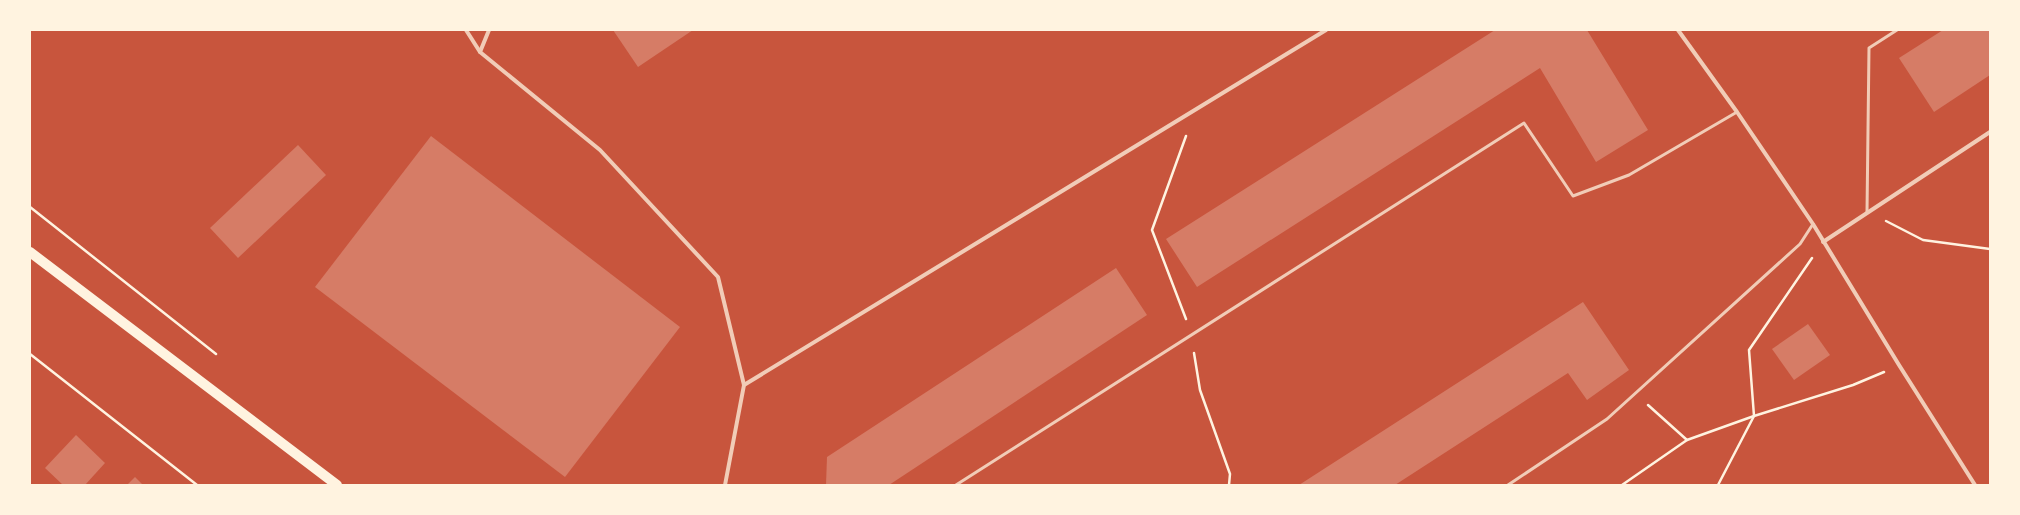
<svg xmlns="http://www.w3.org/2000/svg" width="2020" height="515" font-family="'IBM Plex Sans',sans-serif">
<style>
.building{fill:#d67c66}
.lines{fill:none;stroke-linecap:round;stroke-linejoin:round}
.path{stroke:#fff3e0;stroke-width:2.5}
.service{stroke:#f1ccb7;stroke-width:3}
.minor{stroke:#f1ccb7;stroke-width:4}
.primary{stroke:#fff3e0;stroke-width:10}
</style>
<rect width="100%" height="100%" fill="#c8553d"/>
<g class="building">
<path d="M613,30H693L638,67Z"/>
<path d="M1495,30H1587L1648,130L1596,162L1540,68L1197,287L1166,239Z"/>
<path d="M1943,30H1990V75L1934,112L1899,58Z"/>
<path d="M431,136L680,327L565,477L315,287Z"/>
<path d="M298,145L326,175L238,258L210,228Z"/>
<path d="M1116,268L1147,315L889,485H826L827,457Z"/>
<path d="M1583,302L1629,370L1587,400L1568,373L1395,485H1299Z"/>
<path d="M1808,324L1830,355L1794,380L1772,349Z"/>
<path d="M76,435L105,463L85,485H63L45,468Z"/>
<path d="M135,477L143,485H127Z"/>
</g>
<g class="lines">
<g class="path">
<path d="M30,207L216,354"/>
<path d="M1886,221L1923,240L1990,249"/>
<path d="M1186,319L1152,230L1186,136"/>
<path d="M1194,353L1200,390L1230,474L1229,485"/>
<path d="M30,354L197,485"/>
<path d="M1648,405L1687,440L1754,416L1853,385L1884,372"/>
<path d="M1622,485L1687,440"/>
<path d="M1718,485L1754,416L1749,350L1812,258"/>
</g>
<g class="service">
<path d="M1867,212L1869,48L1897,30"/>
<path d="M956,485L1524,123L1573,196L1629,175L1737,112"/>
<path d="M1508,485L1607,419L1800,244L1813,224"/>
</g>
<g class="minor">
<path d="M466,30L480,52"/>
<path d="M489,30L480,52L600,150L718,277L744,385"/>
<path d="M1678,30L1737,112L1813,224L1899,365L1975,485"/>
<path d="M1823,242L1990,132"/>
<path d="M725,485L744,385L1326,30"/>
</g>
<path class="primary" d="M30,252L337,485"/>
</g>
<rect width="2020" height="515" fill="none" stroke="#fff3e0" stroke-width="62"/>
</svg>
